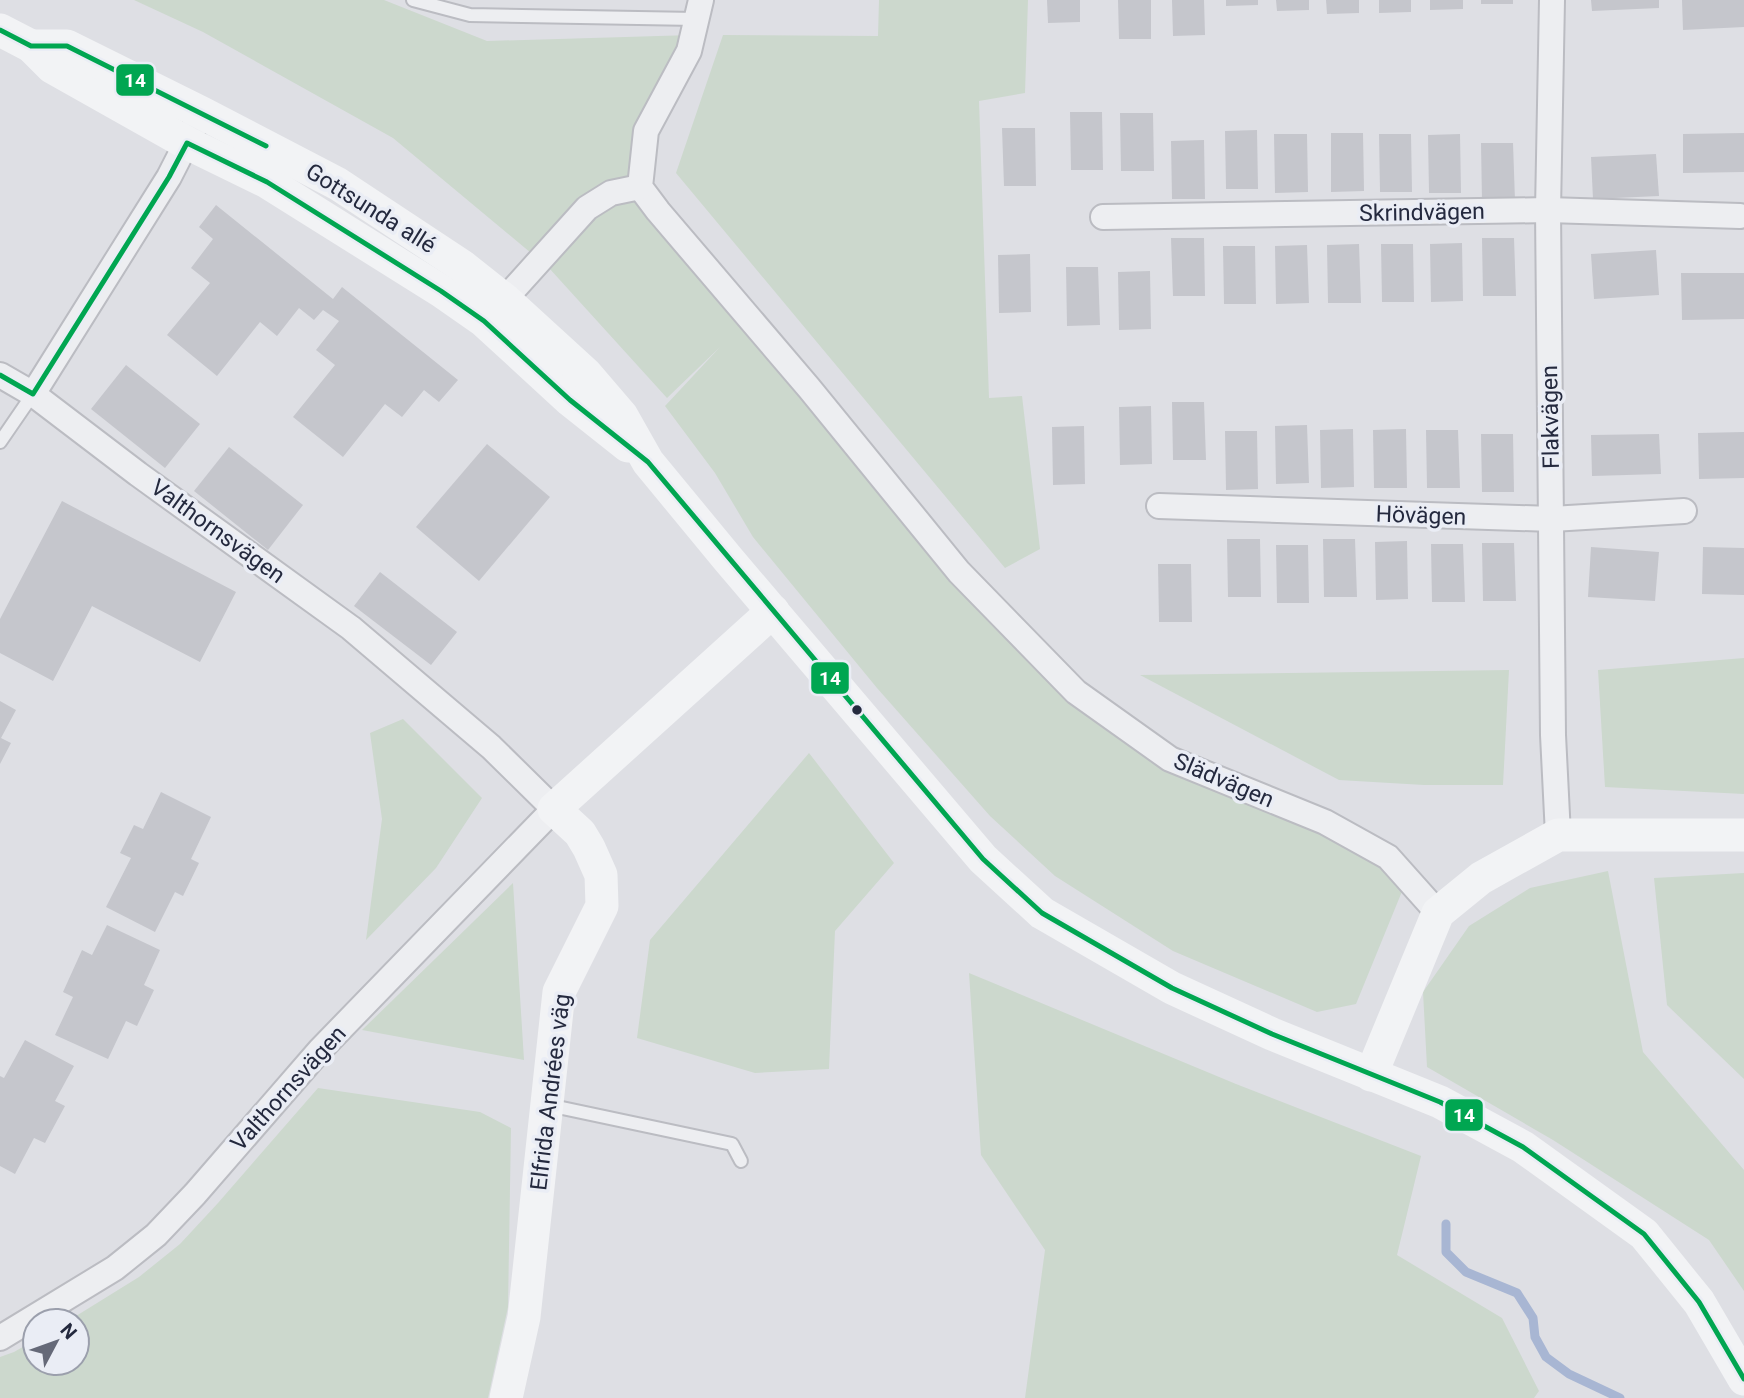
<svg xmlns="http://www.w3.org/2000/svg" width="1744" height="1398" font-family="Roboto,sans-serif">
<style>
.green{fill:#ccd8cd}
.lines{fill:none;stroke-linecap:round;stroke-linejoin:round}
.stream{stroke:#a8b6d3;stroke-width:9}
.building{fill:#c5c6cc}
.lane-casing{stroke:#bbbcc2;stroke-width:16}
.street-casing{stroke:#bbbcc2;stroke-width:28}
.lane{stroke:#edeef1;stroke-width:12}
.street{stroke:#edeef1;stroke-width:24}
.secondary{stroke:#f2f3f5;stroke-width:33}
.bus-1-casing{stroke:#eaedf5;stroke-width:10}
.bus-1{stroke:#00a651;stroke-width:5}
.bus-dot{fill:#24293e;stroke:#eaedf5;stroke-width:2.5}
.labels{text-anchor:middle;stroke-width:7;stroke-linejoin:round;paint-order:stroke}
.street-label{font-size:23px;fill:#24293e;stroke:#eaedf5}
.line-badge{stroke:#eaedf5;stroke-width:2.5}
.badge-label{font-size:19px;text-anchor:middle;font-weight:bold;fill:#fff}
</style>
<rect width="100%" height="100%" fill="#dedfe4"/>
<g class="green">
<path d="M134,0H384L487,41L692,35L646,131L640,188L1076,692L1170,759L1388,857L1403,889L1356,1004L1317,1012L1173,951L1055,876L990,816L877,688L753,537L715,473L665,406L720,347L667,398L549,268L393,138L203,32Z"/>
<path d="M879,0H1028L1025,93L979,101L989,398L1022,396L1040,549L1005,568L676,173L723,35L878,36Z"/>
<path d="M1744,658V794L1605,787L1598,670Z"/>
<path d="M1509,670L1503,785H1424L1339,780L1140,675Z"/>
<path d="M403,719L482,798L436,868L366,940L382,819L370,733Z"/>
<path d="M809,753L894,863L835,931L829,1069L755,1073L637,1038L650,940Z"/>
<path d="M1608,871L1643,1052L1744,1170V1291L1709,1240L1553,1140L1427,1067L1423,992L1469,926L1530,888Z"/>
<path d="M1744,873V1079L1667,1005L1654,878Z"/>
<path d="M513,883L524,1060L362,1030Z"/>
<path d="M969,973L1236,1084L1421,1156L1397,1255L1502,1318L1539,1391L1534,1398H1025L1045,1250L981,1155Z"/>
<path d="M318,1088L480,1112L511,1128L508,1307L488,1398H0V1357L14,1352L35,1340V1363H77V1321H68L139,1277L180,1244L218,1203Z"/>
</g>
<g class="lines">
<path class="stream" d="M1446,1224V1252L1466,1272L1517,1293L1533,1318L1535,1337L1546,1357L1569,1374L1620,1398"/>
</g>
<g class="building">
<path d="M1047,0H1080V22L1048,23Z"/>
<path d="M1118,0H1151V39H1119Z"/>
<path d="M1172,0H1204L1205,35L1173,36Z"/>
<path d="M1226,0H1258V5L1226,6Z"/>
<path d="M1276,0H1309V10L1277,11Z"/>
<path d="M1326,0H1359V13L1327,14Z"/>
<path d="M1379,0H1411V12L1379,13Z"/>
<path d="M1430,0H1463V9L1430,10Z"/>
<rect x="1481" y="0" width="32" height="4"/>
<path d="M1591,0H1659V8L1592,11Z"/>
<path d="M1682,0H1744V27L1683,30Z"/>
<path d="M1070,112H1102L1103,170H1071Z"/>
<path d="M1120,113H1153L1154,171H1121Z"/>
<path d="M1002,128H1035L1036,186H1004Z"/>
<path d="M1257,130L1258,189H1226L1225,131Z"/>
<path d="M1331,133H1363L1364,191L1331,192Z"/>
<path d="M1744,133V172L1683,173V134Z"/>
<path d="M1274,134H1307L1308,192L1275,193Z"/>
<path d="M1379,134H1411L1412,192H1380Z"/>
<path d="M1460,134L1461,193H1429L1428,135Z"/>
<path d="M1204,140L1205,199H1172L1171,141Z"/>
<path d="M1481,143H1513L1515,201L1482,202Z"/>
<path d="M1656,154L1659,196L1593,199L1591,157Z"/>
<path d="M216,205L333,299L342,287L458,380L439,402L424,390L402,417L385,404L343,457L293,417L335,365L316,350L339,321L323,310L314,320L299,308L277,336L260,322L217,376L167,335L210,283L191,268L213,239L199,227Z"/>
<path d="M1171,238H1204L1205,296H1173Z"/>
<path d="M1482,238H1514L1516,296H1483Z"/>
<path d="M1462,243L1463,301L1431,302L1430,244Z"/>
<path d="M1359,244L1361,303H1328L1327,245Z"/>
<path d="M1381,244H1413L1414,302H1382Z"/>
<path d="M1307,245L1309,303L1276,304L1275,246Z"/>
<path d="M1223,246H1255L1256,304H1224Z"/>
<path d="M1656,250L1659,295L1594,299L1591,254Z"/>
<path d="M1030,254L1031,312L999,313L998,255Z"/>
<path d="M1066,267H1098L1100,325L1067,326Z"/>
<path d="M1150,271L1151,329L1119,330L1118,272Z"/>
<path d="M1681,273H1744V319L1682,320Z"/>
<path d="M126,365L200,424L165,468L91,409Z"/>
<path d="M1172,402H1204L1206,460H1173Z"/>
<path d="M1151,406L1152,464L1120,465L1119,407Z"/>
<path d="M1307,425L1309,483L1276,484L1275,426Z"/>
<path d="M1084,426L1085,484L1053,485L1052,427Z"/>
<path d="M1353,429L1354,487L1321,488L1320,430Z"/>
<path d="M1406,429L1407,488H1374L1373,430Z"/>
<path d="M1426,430H1458L1460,488H1427Z"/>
<path d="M1225,431H1257L1258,489L1226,490Z"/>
<path d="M1744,432V478L1699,479L1698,433Z"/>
<path d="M1481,434H1513L1514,492H1482Z"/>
<path d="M1659,434L1661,474L1592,476L1591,435Z"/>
<path d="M487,444L550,497L479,581L416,527Z"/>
<path d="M229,447L303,505L268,550L194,491Z"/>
<path d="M62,501L236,592L200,662L92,606L53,681L0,653V619Z"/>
<path d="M1227,539H1260L1261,597H1228Z"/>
<path d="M1323,539H1355L1357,597H1324Z"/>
<path d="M1407,541L1408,599L1376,600L1375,542Z"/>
<path d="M1482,543H1514L1516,601H1483Z"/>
<path d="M1431,544H1463L1465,602H1432Z"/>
<path d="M1276,545H1308L1309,603H1277Z"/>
<path d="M1591,547L1659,552L1655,601L1588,597Z"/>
<path d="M1703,547L1744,548V595L1702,594Z"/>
<path d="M1158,564H1191L1192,622H1159Z"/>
<path d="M380,572L457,632L431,665L354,606Z"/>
<path d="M0,701L16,710L1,738L11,743L0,764Z"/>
<path d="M161,792L211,817L191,859L199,863L183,896L175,892L155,932L106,907L131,858L120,853L134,825L143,829Z"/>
<path d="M107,925L160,950L144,985L154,990L137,1026L126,1021L108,1059L55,1035L73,997L63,992L82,950L92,955Z"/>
<path d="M25,1040L74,1066L55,1101L65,1106L45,1143L34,1138L15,1174L0,1166V1076L4,1078Z"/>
</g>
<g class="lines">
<g class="lane-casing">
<g id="lane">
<path d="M413,0L470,15L696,19"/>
<path d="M0,442L33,394"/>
<path d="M548,1105L732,1144L741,1161"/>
</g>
</g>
<g class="street-casing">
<g id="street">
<path d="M701,0L689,51L646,131L640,187L658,211L809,388L959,572L1076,692L1170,759L1325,822L1388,857L1438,913"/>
<path d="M1552,0L1548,210L1553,735L1558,835"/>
<path d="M1103,217L1548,210L1740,216"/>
<path d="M495,310L587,208L611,193L640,187"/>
<path d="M0,375L33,394L138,474L351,628L491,747L554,809L320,1050L195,1194L156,1235L115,1268L0,1338"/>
<path d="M33,394L169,177L194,128"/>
<path d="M1159,506L1552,519L1684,511"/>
</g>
</g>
<use href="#lane" class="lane"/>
<use href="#street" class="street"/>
<g class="secondary">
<path d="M0,30L31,46L52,67L187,143L267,182L441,291L484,321L570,400L628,446"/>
<path d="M31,46H67L202,113L338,184L462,266L505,300L586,374L622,416L648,462L728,559L983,859L1042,913L1172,988L1272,1034L1440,1102L1523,1147L1644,1234L1699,1302L1744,1379"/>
<path d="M1371,1075L1438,913L1481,878L1558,835H1744"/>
<path d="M506,1398L524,1317L559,992L602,906L601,875L589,848L580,833L554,809L773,611"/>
</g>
<g class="bus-1-casing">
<g id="bus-1">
<path d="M0,30L31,46H67L266,146"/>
<path d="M0,375L33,394L169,177L187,143L267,182L441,291L484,321L570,400L648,462L983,859L1042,913L1172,988L1272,1034L1440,1102L1523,1147L1644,1234L1699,1302L1744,1379"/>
</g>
</g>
<use href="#bus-1" class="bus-1"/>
</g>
<circle class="bus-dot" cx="857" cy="710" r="6"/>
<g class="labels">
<g class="street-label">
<text transform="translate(371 208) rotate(32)" y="8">Gottsunda allé</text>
<text transform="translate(1422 212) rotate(-1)" y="8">Skrindvägen</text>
<text transform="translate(1550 417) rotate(-91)" y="8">Flakvägen</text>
<text transform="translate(1421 515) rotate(2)" y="8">Hövägen</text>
<text transform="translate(218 531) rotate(36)" y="8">Valthornsvägen</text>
<text transform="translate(1224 780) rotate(23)" y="8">Slädvägen</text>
<text transform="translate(288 1088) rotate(-48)" y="8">Valthornsvägen</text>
<text transform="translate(550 1092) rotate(-83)" y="8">Elfrida Andrées väg</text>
</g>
</g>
<g class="line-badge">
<rect x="115" y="63" width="40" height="34" rx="7" fill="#00a651"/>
<rect x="810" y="661" width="40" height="34" rx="7" fill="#00a651"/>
<rect x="1444" y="1098" width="40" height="34" rx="7" fill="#00a651"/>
</g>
<g class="badge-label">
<text x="135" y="87">14</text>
<text x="830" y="685">14</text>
<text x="1464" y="1122">14</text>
</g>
<g transform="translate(56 1342) rotate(49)"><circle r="33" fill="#eaedf5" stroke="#9b9fac" stroke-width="2"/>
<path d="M0-5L12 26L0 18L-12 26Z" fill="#656978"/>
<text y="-10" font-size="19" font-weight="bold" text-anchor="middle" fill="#24293e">N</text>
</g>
</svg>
